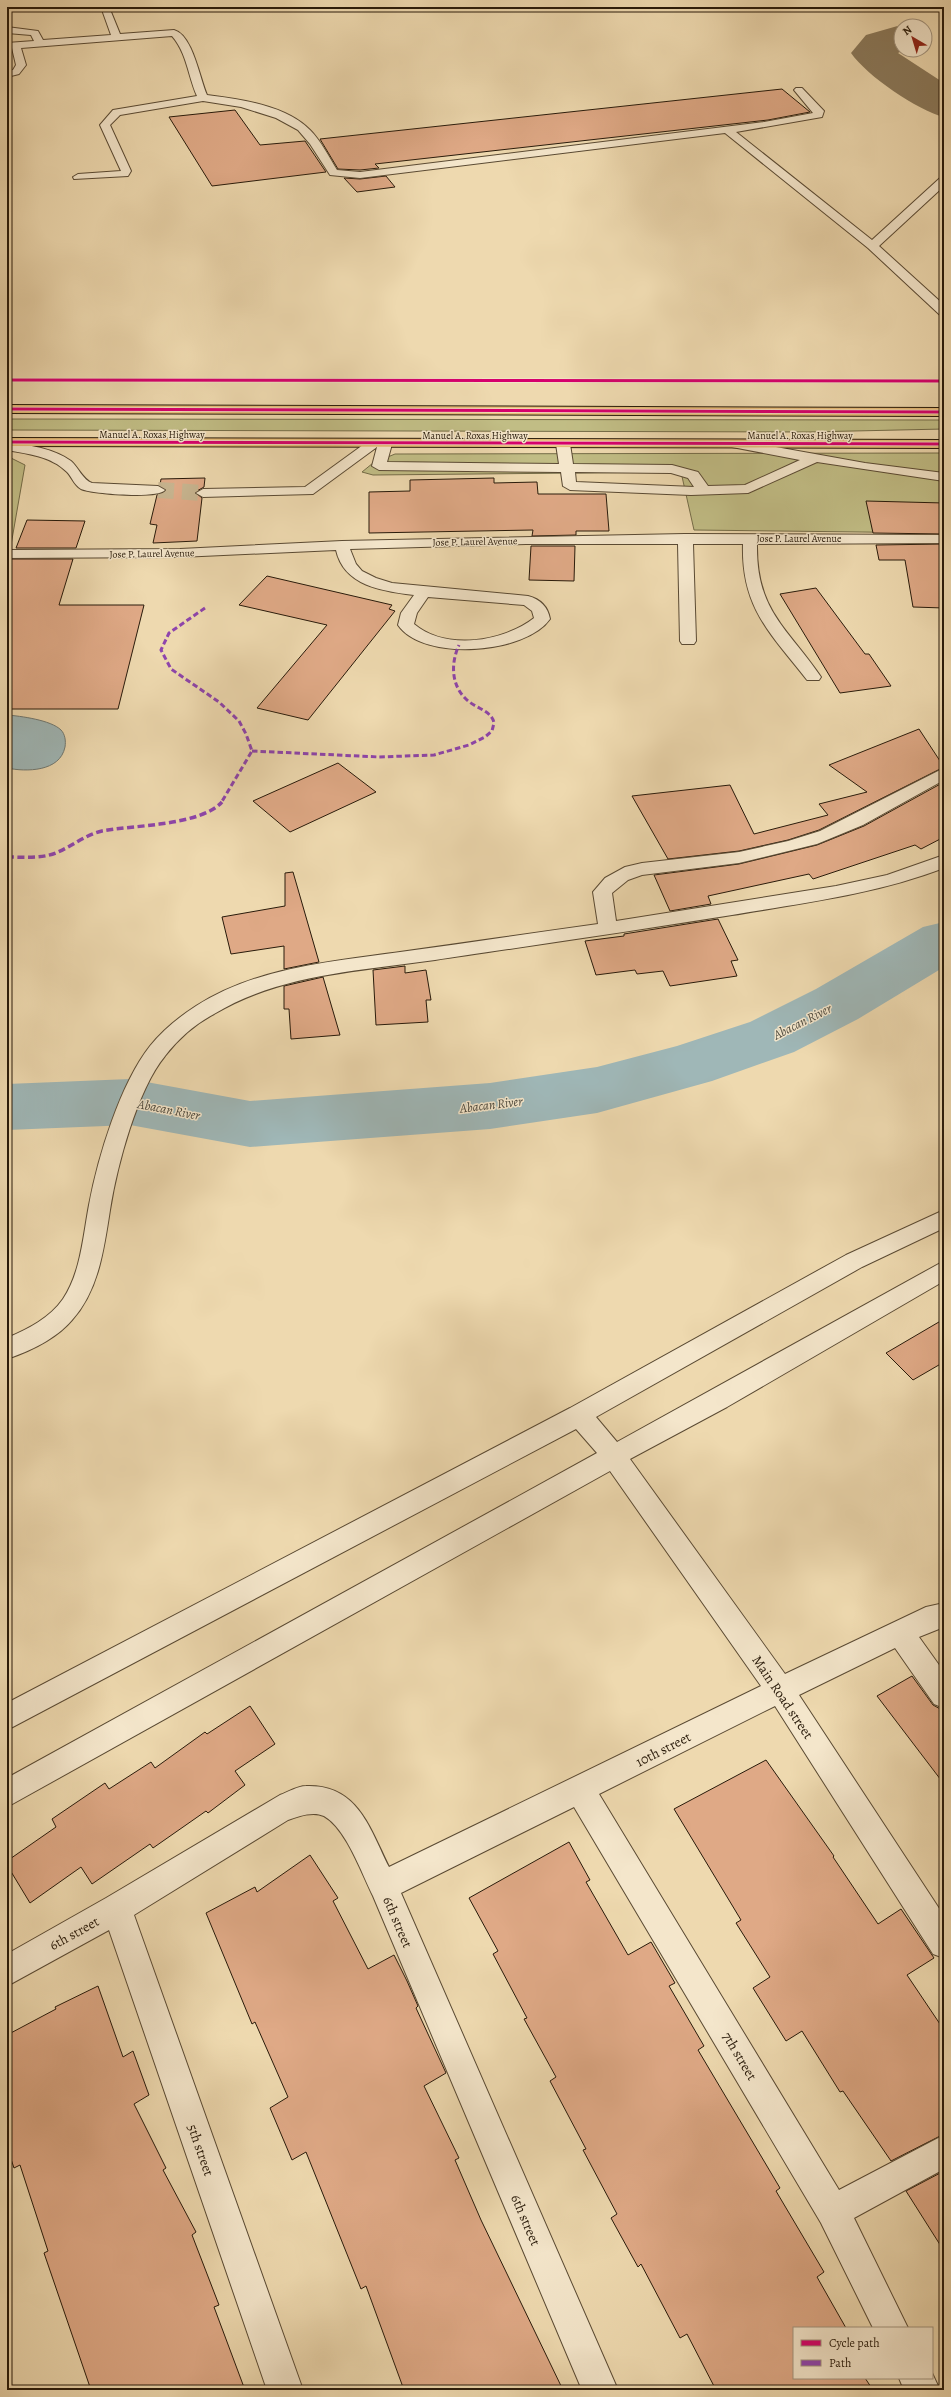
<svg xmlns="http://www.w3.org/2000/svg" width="951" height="2397" font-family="Alegreya,serif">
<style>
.green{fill:#c1bd85;stroke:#746c48}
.water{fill:#9fb7b7;stroke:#6f7872}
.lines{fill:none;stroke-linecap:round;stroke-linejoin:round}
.river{fill:#9fb7b7;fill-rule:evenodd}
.taxiway{fill:#8b7a5c;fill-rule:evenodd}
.building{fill:#dfa986;stroke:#281a0a}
.minor-tunnel{stroke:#c6b38e;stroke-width:16;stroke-dasharray:16 8;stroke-linecap:butt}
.minor-casing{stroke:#5a4a33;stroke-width:2}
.major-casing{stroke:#281a0a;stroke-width:2}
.minor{fill:#f4e6cb;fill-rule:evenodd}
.major{fill:#e7bc78;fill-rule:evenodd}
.quiet-far1{stroke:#8e44ad;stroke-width:3;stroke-dasharray:5.5 3;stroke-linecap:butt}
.quiet{stroke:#8e44ad;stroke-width:3.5;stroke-dasharray:7 3.5;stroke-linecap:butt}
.cycleway-casing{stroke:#f4e6cb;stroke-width:4.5}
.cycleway{stroke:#d6006c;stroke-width:3}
.labels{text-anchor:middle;stroke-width:3;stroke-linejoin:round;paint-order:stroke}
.far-street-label{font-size:10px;fill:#281a0a;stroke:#f4e6cb}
.water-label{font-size:13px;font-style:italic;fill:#4c493e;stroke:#f4e6cb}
.near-street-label{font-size:14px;fill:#281a0a;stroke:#f4e6cb}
</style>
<rect width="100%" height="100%" fill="#eed9af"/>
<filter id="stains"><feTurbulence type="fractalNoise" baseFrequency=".005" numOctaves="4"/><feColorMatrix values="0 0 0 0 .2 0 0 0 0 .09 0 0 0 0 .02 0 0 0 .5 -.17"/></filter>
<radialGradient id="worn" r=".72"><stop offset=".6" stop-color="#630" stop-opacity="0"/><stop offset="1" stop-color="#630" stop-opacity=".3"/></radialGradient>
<g class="green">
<path d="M7,419L944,420V429L808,432L7,430Z"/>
<path d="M944,453V533L694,530L681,472L373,475L362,472L373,463L395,454Z"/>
<path d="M7,456L25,465L11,545H7Z"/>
</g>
<path class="water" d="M7,715C20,716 51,720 61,730C65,734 66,741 65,747C60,772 26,772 7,768Z"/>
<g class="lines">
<path class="river" d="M944,922V967L858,1019L794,1052L712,1081L597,1113L490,1129L250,1147L130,1125L7,1130V1084L130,1079L250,1101L490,1083L597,1067L677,1046L750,1022L816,989L923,927Z"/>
<path class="taxiway" d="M901,25L904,26H901V50H904L898,53L944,83V117C917,110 867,76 851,53L866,35Z"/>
</g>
<g class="building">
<path d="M782,89L810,112L768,120L375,164L379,168L360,170L338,169L320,139Z"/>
<path d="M235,110L260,145L305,141L326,172L212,186L169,117Z"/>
<path d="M386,176L395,187L357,192L344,178L360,179Z"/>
<path d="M205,478L204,487L195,492L202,498L197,541L153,543L157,525L150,524L157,495L166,491L160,485L161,479Z"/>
<path d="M494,478V483L537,482L538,494H606L609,531H576V535L532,536L533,530L369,533V492L410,491V480Z"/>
<path d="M866,501L944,503V534L873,533Z"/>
<path d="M27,520L85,521L76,548H16Z"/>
<path d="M944,544V608L913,607L905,560H879L876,545Z"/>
<path d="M531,546H575L574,581L529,580Z"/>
<path d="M11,559H73L59,605H144L118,709H7V570Z"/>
<path d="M267,576L392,605L389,609L395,611L308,720L257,708L327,625L239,605Z"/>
<path d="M816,588L865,654H869L891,686L840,693L780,594Z"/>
<path d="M919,729L944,767L819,830L788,840L739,851L668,859L632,796L730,785L754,834L828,815L819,804L867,792L829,765Z"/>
<path d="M338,763L376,792L290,832L253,801Z"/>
<path d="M944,782V837L921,849L915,845L813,879L809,874L708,896L711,904L670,911L654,875L739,864L817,845L864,826Z"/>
<path d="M293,872L319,962L284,969V946L231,954L222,917L285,906V873Z"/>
<path d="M718,919L738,960L731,961L737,976L670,986L663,971L637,974L635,970L596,975L585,941L624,936V934Z"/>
<path d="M405,966V973L426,970L431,1000H426L428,1022L376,1025L373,970Z"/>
<path d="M323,977L340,1035L291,1039L289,1009H284V986Z"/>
<path d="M944,1319V1362L913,1380L886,1353Z"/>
<path d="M912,1676L933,1705L944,1711V1784L877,1696Z"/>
<path d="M250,1706L275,1744L235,1771L245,1785L208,1813L206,1811L153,1848L150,1844L92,1884L81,1867L30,1903L7,1865V1861L56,1827L52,1819L105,1783L109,1789L151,1762L155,1768L205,1732L207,1734Z"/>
<path d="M766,1760L834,1856L833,1857L878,1924L901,1909L934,1958L907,1975L944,2030V2134L891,2161L843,2091L840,2092L802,2031L786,2041L753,1988L770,1977L736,1923L741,1920L674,1809Z"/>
<path d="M569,1842L590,1880L586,1882L628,1955L651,1942L675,1983L669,1986L704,2046L698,2050L780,2188L776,2191L824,2272L817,2277L846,2328H794V2378H865L873,2390H716L687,2334L680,2338L641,2264L638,2267L611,2218L617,2214L583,2150L586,2149L550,2081L556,2077L524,2019L527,2018L493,1954L498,1951L469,1898Z"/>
<path d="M310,1855L338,1898L333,1901L368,1969L394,1955L407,1981L418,2006L416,2008L446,2073L424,2086L459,2158L455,2160L481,2220L563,2390H404L366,2286L361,2289L306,2152L292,2160L270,2108L288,2097L255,2022L252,2024L206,1913L255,1887L257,1892Z"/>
<path d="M98,1986L123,2057L133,2051L149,2095L134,2104L166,2168L163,2170L196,2232L192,2235L219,2305L214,2307L245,2390H91L44,2253L48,2251L20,2165L14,2168L7,2147V2035L56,2009L55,2007Z"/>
<path d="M944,2171V2251L906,2191Z"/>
</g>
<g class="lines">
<path class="minor-tunnel" d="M158,490L203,493"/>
<g class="minor-casing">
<g id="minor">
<path d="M101,7H109L120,34L174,30C193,35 200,80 207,95C239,99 286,105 310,130C321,141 329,157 337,170L360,172L764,122L813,113L794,90L796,88H802L824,111L822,117L736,132L872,240L940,178L944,177V186L879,246L944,305V316L940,315L868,248L725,133L360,178L330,175L310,144L298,130L276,118L241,107L203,101L120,115L110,125L131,171L128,176L74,179L73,177L78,174L121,171L100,125L113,110L197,96C188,76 187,53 172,36L21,48L26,65L19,74L7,77V71L13,70L16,65L12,48L7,49V43L34,41L31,35L7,33V27L38,31L43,40L111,35Z"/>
<path d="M385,440L392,444L387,462L559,464L556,444L563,440L570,444L573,464L672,465L698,472L708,486L745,485L800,460L732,447L730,444L732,441L737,440L865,463L944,473V481L817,462L748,493L691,495L570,490L563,486L561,472L379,470L372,466L377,447L313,494L203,497L196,493L203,489L305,487L367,442L372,441L378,444ZM575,472L671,473L688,478L694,487L576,482Z"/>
<path d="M7,442C28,445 53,448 71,461C78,467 83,480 92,483L158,486L165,490C159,499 92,494 81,489C74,485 72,477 67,472C51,456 28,454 7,450Z"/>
<path d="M685,534L944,535V543L757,544C756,611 787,627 821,677L819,680H807C771,634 741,608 743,544H693L696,641L694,644H682L680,641L678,544H526L350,549L356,564L362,571L376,578L392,583L528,596C540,599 548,607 550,619C526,654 423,662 398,625L401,613L414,595C382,591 344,586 336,550L180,557L7,558V550L180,549L342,541ZM428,597L524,605L532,611L534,618C503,642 446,651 414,624L417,613Z"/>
<path d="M944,768V780L863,825L817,844L739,863L642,875L628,880L612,893L616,921L836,886L887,875L944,855V868C876,894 804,903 732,915C633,931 535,945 435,960C360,971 280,974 214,1014C195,1024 178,1039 165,1056C137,1090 117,1166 110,1210C104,1248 99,1290 72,1320C56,1339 30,1351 7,1359V1338C28,1329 50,1318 63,1299C81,1272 83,1236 89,1205C98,1157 120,1084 150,1046C163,1030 179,1017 196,1006C257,967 330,962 400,952C466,943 532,933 598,924L593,892L605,878L625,867L642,863L739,852L788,841L820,831Z"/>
<path d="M944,1210V1228L862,1267L596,1417L617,1442L944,1261V1281L727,1407L630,1459L785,1674L926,1607L944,1603V1627L919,1637L944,1672V1708L934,1704L895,1648L799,1695L944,1916V1958L933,1954L775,1706L599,1794L839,2190L944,2135V2169L854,2218L908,2328H873L821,2223L574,1807L401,1893L618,2390H582L373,1896C362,1874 346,1828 324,1816C313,1811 299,1816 288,1820L134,1915L303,2390H267L109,1930L7,1986V1954L106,1898L280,1795C288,1792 298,1786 306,1786C358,1784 370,1829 389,1867L761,1686L610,1471L7,1807V1778L597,1453L576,1429L7,1730V1703L570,1408L846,1255Z"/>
<path d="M932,2373L940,2390H904L899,2378H932Z"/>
</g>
</g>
<g class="major-casing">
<g id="major">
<path d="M7,405L944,408V416L7,413Z"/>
<path d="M7,438L944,440V448L7,446Z"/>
</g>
</g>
<use href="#minor" class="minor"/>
<use href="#major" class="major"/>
<g class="quiet-far1">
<path d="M205,608L169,633L161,650L171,669L219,702L239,721L246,734L252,751L221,803"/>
<path d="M252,751L379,757L434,755L469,745L485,737L492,731L494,723C492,713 482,710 474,705C452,692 449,667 459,645"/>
</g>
<path class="quiet" d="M7,857C24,857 43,859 58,852C72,846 87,834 102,831C133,825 200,826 222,802"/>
<g class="cycleway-casing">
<g id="cycleway">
<path d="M7,380L944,381"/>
<path d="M7,409L944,412"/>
<path d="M7,442L944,444"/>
</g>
</g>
<use href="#cycleway" class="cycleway"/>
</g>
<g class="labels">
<g class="far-street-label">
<text x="152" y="438">Manuel A. Roxas Highway</text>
<text x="475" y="439">Manuel A. Roxas Highway</text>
<text x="800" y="439">Manuel A. Roxas Highway</text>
<text x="799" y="542">Jose P. Laurel Avenue</text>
<text transform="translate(475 541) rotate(-1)" y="4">Jose P. Laurel Avenue</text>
<text transform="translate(152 553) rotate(-1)" y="4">Jose P. Laurel Avenue</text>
</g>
<g class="water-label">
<text transform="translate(802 1021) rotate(-27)" y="5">Abacan River</text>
<text transform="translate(491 1104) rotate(-7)" y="5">Abacan River</text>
<text transform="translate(169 1109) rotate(11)" y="5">Abacan River</text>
</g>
<g class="near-street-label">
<text transform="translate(783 1697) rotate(56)" y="5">Main Road street</text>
<text transform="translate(663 1749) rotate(-27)" y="5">10th street</text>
<text transform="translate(398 1922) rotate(67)" y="5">6th street</text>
<text transform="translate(74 1933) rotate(-29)" y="5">6th street</text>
<text transform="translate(740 2056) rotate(59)" y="5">7th street</text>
<text transform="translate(201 2150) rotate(71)" y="5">5th street</text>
<text transform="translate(526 2220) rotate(67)" y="5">6th street</text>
</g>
</g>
<rect width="951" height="2397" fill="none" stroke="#eed9af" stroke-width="24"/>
<rect x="8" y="8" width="935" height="2381" fill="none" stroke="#281a0a" stroke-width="2"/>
<rect x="12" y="12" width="927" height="2373" fill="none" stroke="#281a0a"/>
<rect x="793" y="2327" width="140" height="52" fill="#f4e6cb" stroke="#a2947e"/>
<rect x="801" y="2340" width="20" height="6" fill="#d6006c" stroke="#a2947e"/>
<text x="829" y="2347" font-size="12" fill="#281a0a">Cycle path</text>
<rect x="801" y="2360" width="20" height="6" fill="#8e44ad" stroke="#a2947e"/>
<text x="829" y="2367" font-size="12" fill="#281a0a">Path</text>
<g transform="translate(913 38) rotate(322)"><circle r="19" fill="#f4e6cb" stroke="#a2947e"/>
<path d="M0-3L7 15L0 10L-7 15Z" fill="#8f2418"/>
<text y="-6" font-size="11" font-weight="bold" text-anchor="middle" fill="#281a0a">N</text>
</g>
<rect width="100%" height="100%" filter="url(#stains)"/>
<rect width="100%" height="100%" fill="url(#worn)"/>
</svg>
